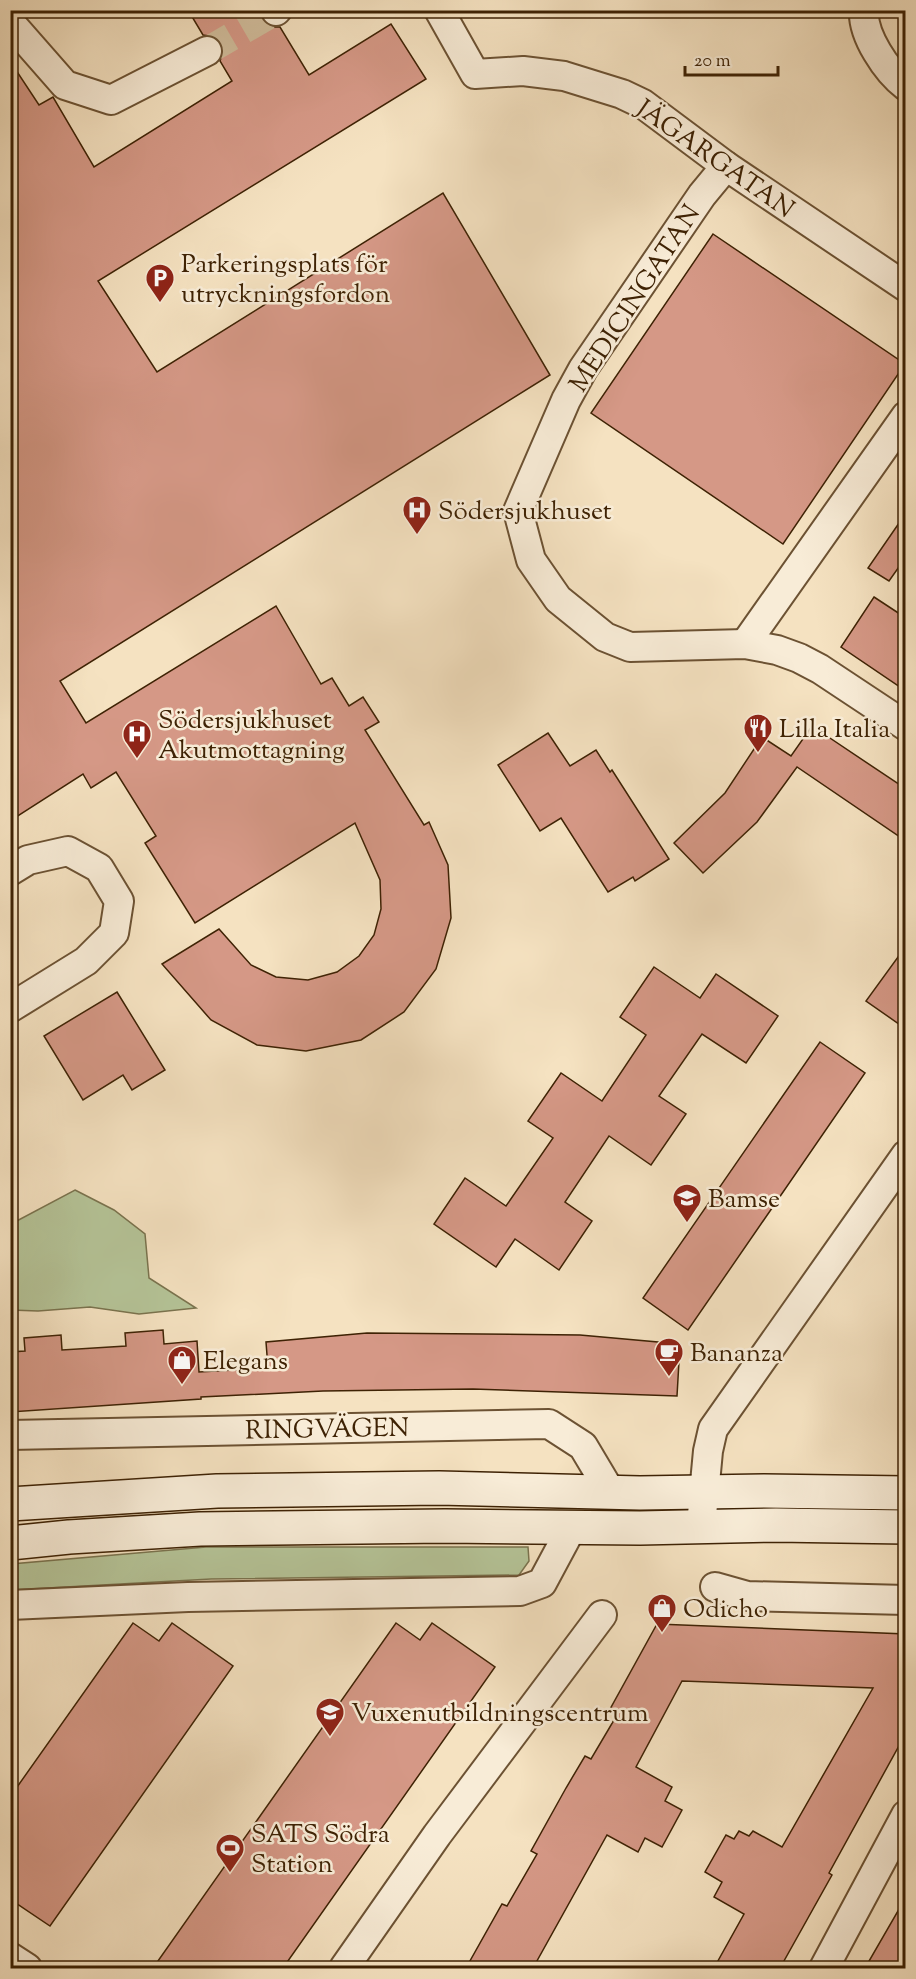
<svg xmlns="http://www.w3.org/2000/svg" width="916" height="1979" font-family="'Sorts Mill Goudy',serif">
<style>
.green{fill:#b5c498;stroke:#7a734e;stroke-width:1.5}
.building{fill:#d59886;stroke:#3e2204;stroke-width:1.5}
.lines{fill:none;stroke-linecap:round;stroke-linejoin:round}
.street-tunnel{stroke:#d0bc9b;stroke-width:28;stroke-dasharray:28 14;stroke-linecap:butt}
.street-casing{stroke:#6c5233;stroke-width:32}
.secondary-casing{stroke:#3e2204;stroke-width:36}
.street{stroke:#f8ecd7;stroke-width:28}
.secondary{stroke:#f8ecd7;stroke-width:33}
.labels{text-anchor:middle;stroke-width:5;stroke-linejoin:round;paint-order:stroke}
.street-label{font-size:26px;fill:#3e2204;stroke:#f8ecd7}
.poi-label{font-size:26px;fill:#3e2204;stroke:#f8ecd7;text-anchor:start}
</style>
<rect width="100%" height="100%" fill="#f5e2c1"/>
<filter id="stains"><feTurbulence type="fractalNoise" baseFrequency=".00333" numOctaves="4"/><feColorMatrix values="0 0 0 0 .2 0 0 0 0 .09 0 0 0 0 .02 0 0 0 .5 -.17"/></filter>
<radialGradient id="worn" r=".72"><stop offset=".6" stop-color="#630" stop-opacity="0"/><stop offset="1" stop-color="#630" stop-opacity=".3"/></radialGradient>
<g class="green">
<path d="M75,1190L114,1210L145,1234L149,1278L196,1308L139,1314L90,1307L38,1311L11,1310V1224Z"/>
<path d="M206,1547H528L529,1561L519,1575L211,1579L11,1590V1564Z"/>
</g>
<g class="building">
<path d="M188,10H260V16L265,23L272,27H280L309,75L391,24L426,79L98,281L157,372L443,193L550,375L60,681L86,723L276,606L321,684L332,678L349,706L363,697L379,722L365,730L424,825L429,822L448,865L451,918L436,969L404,1012L361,1040L306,1051L257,1045L211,1020L162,964L219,929L251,965L276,977L308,980L337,972L359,956L374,935L381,909L380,880L355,823L195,923L145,843L156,836L116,772L91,788L83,774L10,821V61L39,105L53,97L94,167L232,81L220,61L223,52L221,43L215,37L203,35Z"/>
<path d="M713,234L905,364L783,544L591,413Z"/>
<path d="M906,513V557L889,581L868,568Z"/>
<path d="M874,597L906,618V691L841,647Z"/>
<path d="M812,726L906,789V841L797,767L757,822L703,873L674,843L725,793L762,737L791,756Z"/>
<path d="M548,733L570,766L596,750L610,772L612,770L669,859L635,881L633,877L608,892L561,818L540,831L498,765Z"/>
<path d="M906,946V1029L866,1001Z"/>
<path d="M654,967L700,998L716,974L778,1016L746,1063L702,1034L659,1096L686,1114L651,1165L609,1136L565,1202L592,1221L559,1270L515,1239L496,1267L434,1224L465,1178L506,1206L553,1138L528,1121L561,1073L602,1101L646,1035L620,1017Z"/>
<path d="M117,992L165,1070L132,1090L123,1075L83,1100L44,1036Z"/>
<path d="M820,1042L865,1073L688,1330L643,1298Z"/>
<path d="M163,1330L164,1344L197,1341L199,1372L268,1368L266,1342L367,1333L580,1335L680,1344L677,1396L473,1389L323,1391L201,1397V1399L10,1412V1352L25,1351L24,1338L61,1335L62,1350L126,1346L125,1333Z"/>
<path d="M133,1623L159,1641L172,1623L233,1666L50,1926L10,1899V1797Z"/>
<path d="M396,1623L420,1640L432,1623L495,1667L283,1968H153Z"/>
<path d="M657,1624L906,1634V1733L829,1873L832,1875L780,1968H714L744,1914L714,1897L722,1882L705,1872L726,1835L734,1839L739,1831L749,1836L753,1831L782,1847L873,1688L682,1681L636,1767L672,1787L665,1801L682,1810L662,1847L645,1838L638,1852L607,1835L533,1968H466L502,1904L507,1906L537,1854L531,1851L566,1788L585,1756L591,1759L617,1715L609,1711Z"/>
<path d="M906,1897V1968H865Z"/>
</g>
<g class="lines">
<path class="street-tunnel" d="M207,51L276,11"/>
<g class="street-casing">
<g id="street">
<path d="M439,10L475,74L523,71L564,76L622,94L643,104L726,166L906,287"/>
<path d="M864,10C862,35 887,72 906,86"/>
<path d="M276,11L277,10"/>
<path d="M10,28H15L65,85L111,100L207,51"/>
<path d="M726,166L702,195L583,369L566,400L518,511L531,560L558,599L605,637L630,647L745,644L777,650L799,658L820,669L906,726"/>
<path d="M745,644L906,416"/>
<path d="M10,871L28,860L68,851L99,868L119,901L114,933L86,961L10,1008"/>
<path d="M10,1435L549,1424L583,1446L611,1493"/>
<path d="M702,1515L708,1451L713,1429L906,1155"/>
<path d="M715,1587L747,1596L906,1600"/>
<path d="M10,1605L188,1597L520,1591L542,1583L572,1527"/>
<path d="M10,1957L27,1968"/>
<path d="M344,1968L437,1835L602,1615"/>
<path d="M824,1968L906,1815"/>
</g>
</g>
<g class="secondary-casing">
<g id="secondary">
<path d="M10,1504L217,1491L439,1488L640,1493L764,1491L906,1493"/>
<path d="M10,1543L69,1537L200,1529L445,1526L640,1528L776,1525L906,1527"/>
</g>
</g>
<use href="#street" class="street"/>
<use href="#secondary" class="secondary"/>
</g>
<defs>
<g id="parking-pin" transform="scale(1.5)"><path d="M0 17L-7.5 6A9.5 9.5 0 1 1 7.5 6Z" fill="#8f2418" stroke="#f8ecd7"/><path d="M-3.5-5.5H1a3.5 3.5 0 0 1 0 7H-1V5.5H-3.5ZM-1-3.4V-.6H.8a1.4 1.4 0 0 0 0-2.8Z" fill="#fff"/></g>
<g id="hospital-pin" transform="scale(1.5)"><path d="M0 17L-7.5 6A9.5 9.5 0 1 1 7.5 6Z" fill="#8f2418" stroke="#f8ecd7"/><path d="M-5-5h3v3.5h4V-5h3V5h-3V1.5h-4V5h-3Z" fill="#fff"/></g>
<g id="restaurant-pin" transform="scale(1.5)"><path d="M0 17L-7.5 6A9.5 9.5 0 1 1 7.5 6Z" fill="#8f2418" stroke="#f8ecd7"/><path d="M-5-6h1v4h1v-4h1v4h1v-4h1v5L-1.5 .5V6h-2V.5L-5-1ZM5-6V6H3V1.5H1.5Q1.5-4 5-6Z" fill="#fff"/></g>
<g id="school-pin" transform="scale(1.5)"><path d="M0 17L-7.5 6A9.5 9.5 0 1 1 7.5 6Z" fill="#8f2418" stroke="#f8ecd7"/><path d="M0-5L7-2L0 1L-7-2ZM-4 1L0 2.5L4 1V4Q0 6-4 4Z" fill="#fff"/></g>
<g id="cafe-pin" transform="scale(1.5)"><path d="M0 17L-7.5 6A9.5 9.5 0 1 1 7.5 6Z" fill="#8f2418" stroke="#f8ecd7"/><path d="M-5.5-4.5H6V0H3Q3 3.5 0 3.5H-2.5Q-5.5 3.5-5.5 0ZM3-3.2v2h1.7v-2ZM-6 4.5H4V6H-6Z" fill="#fff"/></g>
<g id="shop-pin" transform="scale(1.5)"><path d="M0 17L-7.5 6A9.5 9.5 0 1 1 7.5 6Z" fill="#8f2418" stroke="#f8ecd7"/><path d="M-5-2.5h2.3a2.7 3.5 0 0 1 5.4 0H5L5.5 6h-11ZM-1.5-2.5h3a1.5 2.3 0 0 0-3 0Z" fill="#fff"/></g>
<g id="stadium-pin" transform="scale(1.5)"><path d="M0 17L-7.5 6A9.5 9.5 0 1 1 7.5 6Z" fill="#8f2418" stroke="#f8ecd7"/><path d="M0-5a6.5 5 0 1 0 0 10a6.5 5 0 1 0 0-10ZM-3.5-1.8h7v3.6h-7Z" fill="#fff"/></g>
</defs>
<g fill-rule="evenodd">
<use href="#parking-pin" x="160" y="278"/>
<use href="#hospital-pin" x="417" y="510"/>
<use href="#restaurant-pin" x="758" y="728"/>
<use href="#hospital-pin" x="137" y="734"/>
<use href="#school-pin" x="687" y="1198"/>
<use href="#cafe-pin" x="669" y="1352"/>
<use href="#shop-pin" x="182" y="1360"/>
<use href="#shop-pin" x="662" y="1608"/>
<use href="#school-pin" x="330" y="1712"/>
<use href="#stadium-pin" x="230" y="1848"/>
</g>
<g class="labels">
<g class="street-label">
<text transform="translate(716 158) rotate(35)" y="9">JÄGARGATAN</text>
<text transform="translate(634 298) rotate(-57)" y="9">MEDICINGATAN</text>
<text transform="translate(327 1428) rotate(-1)" y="9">RINGVÄGEN</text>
</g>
<g class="poi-label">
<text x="181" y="272">Parkeringsplats för<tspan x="181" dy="30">utryckningsfordon</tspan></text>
<text x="438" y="519">Södersjukhuset</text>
<text x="158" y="728">Södersjukhuset<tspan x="158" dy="30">Akutmottagning</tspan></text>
<text x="779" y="737">Lilla Italia</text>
<text x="708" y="1207">Bamse</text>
<text x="690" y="1361">Bananza</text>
<text x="203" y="1369">Elegans</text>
<text x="683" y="1617">Odicho</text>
<text x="351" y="1721">Vuxenutbildningscentrum</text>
<text x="251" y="1842">SATS Södra<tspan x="251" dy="30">Station</tspan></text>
</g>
</g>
<rect width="916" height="1979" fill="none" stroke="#f5e2c1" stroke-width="36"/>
<rect x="12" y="12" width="892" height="1955" fill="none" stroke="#3e2204" stroke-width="3"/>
<rect x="18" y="18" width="880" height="1943" fill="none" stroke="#3e2204" stroke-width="1.5"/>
<path d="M685 66v9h93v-9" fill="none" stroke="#3e2204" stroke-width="3"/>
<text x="694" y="66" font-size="18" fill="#3e2204" stroke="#f8ecd7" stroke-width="4.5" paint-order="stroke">20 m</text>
<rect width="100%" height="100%" filter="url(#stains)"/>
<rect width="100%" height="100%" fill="url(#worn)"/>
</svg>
